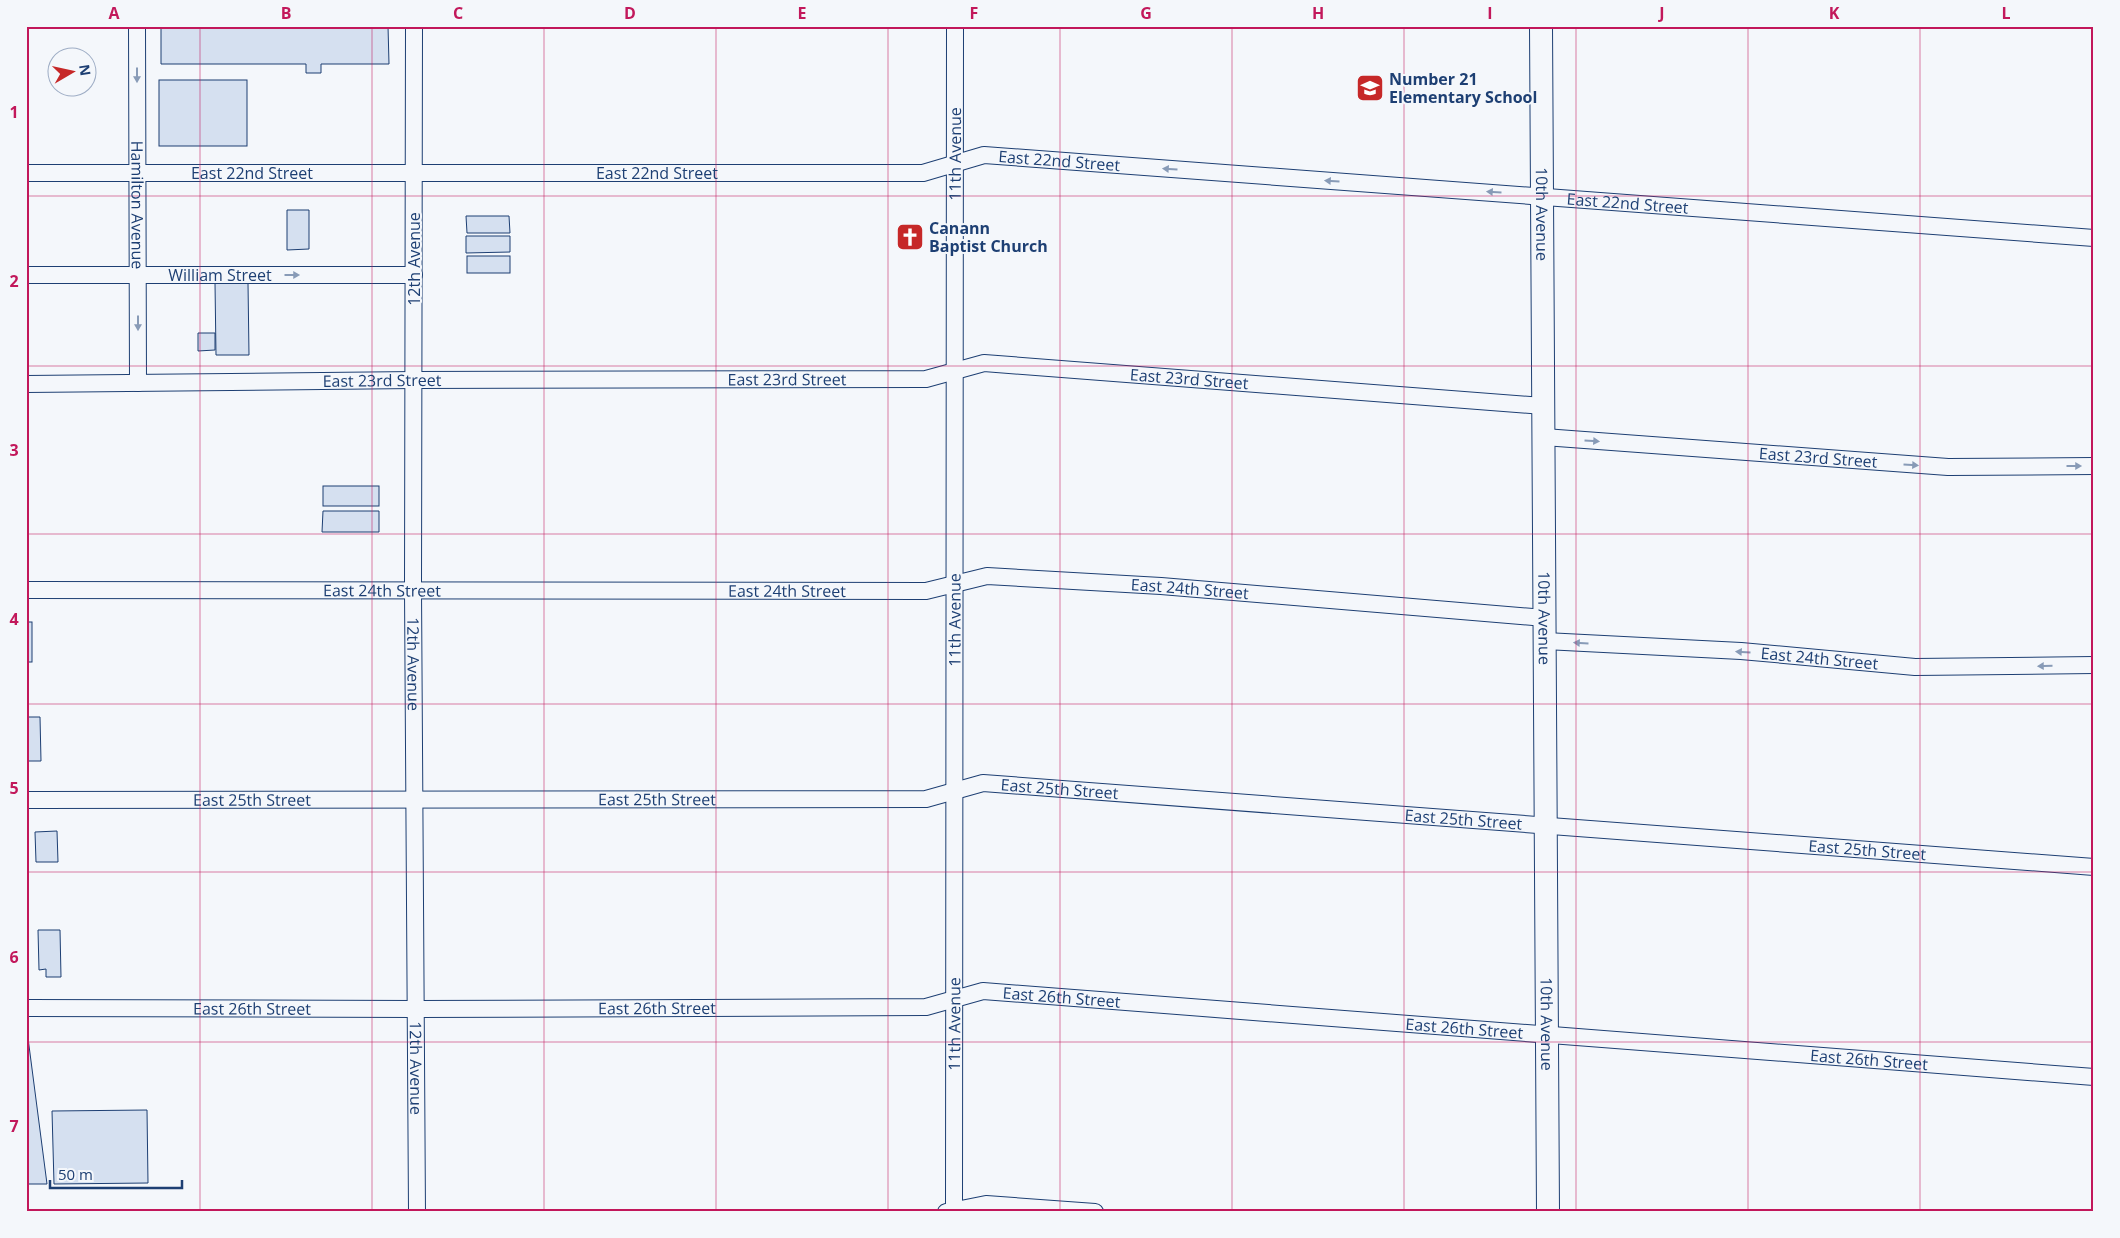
<svg xmlns="http://www.w3.org/2000/svg" width="2120" height="1238" font-family="'Open Sans',sans-serif">
<style>
.building{fill:#d5e0f0;stroke:#1d3f73}
.lines{fill:none;stroke-linecap:round;stroke-linejoin:round}
.minor-casing{stroke:#1d3f73;stroke-width:18}
.secondary-casing{stroke:#1d3f73;stroke-width:24}
.minor{stroke:#f4f7fb;stroke-width:16}
.secondary{stroke:#f4f7fb;stroke-width:22}
.oneway{fill:#889bb7}
.grid{fill:none;stroke:#c2185b;stroke-width:1;stroke-opacity:0.55}
.labels{text-anchor:middle;stroke-width:4;stroke-linejoin:round;paint-order:stroke}
.poi-label{font-size:16px;font-weight:bold;fill:#1d3f73;stroke:#f4f7fb;text-anchor:start}
.street-label{font-size:16px;fill:#1d3f73;stroke:#f4f7fb}
.neatline{fill:none;stroke:#c2185b;stroke-width:2}
.grid-label{font-size:16px;text-anchor:middle;font-weight:bold;fill:#c2185b}
</style>
<rect width="100%" height="100%" fill="#f4f7fb"/>
<g class="building">
<path d="M161,26H388L389,64H321V73H306V64H161Z"/>
<rect x="159" y="80" width="88" height="66"/>
<path d="M287,210H309V249L287,250Z"/>
<path d="M466,216H509L510,233H467Z"/>
<path d="M466,236H510V252L466,253Z"/>
<rect x="467" y="256" width="43" height="17"/>
<path d="M215,283H248L249,355H216Z"/>
<path d="M198,333H215V350L198,351Z"/>
<rect x="323" y="486" width="56" height="20"/>
<path d="M323,511H379V532H322Z"/>
<rect x="26" y="622" width="6" height="40"/>
<path d="M26,717H40L41,761H26Z"/>
<path d="M57,831L58,862H36L35,832Z"/>
<path d="M38,930H60L61,977H46V969L39,970Z"/>
<path d="M26,1038H28L47,1184H26Z"/>
<path d="M147,1110L148,1183L54,1184L52,1111Z"/>
</g>
<g class="lines">
<g class="minor-casing">
<g id="minor">
<path id="s1" d="M137,26L138,383"/>
<path id="s2" d="M414,26L413,591L417,1212"/>
<path id="s3" d="M26,173H923L984,155L2094,238"/>
<path id="s4" d="M26,275H414"/>
<path id="s5" d="M26,384L414,380L926,379L984,363L1543,406"/>
<path id="s6" d="M1544,437L1948,467L2094,466"/>
<path id="s7" d="M26,590L926,591L987,576L1161,586L1545,618"/>
<path id="s8" d="M1545,641L1741,651L1915,667L2094,665"/>
<path id="s9" d="M26,800L926,799L983,783L2094,867"/>
<path id="s10" d="M26,1008L416,1009L926,1007L983,991L2094,1077"/>
<path d="M946,1212L986,1204L1095,1212"/>
<path id="s11" d="M954,1212L955,26"/>
</g>
</g>
<g class="secondary-casing">
<g id="secondary">
<path id="s12" d="M1541,26L1548,1212"/>
</g>
</g>
<use href="#minor" class="minor"/>
<use href="#secondary" class="secondary"/>
</g>
<defs><path id="oneway-solid" d="M-6-.8H1V-3.2L6.5 0L1 3.2V.8H-6Z" transform="scale(1.25)"/></defs>
<g class="oneway">
<use href="#oneway-solid" transform="translate(137 75) rotate(90)"/>
<use href="#oneway-solid" transform="translate(1170 169) rotate(-176)"/>
<use href="#oneway-solid" transform="translate(1332 181) rotate(-176)"/>
<use href="#oneway-solid" transform="translate(1494 192) rotate(-176)"/>
<use href="#oneway-solid" transform="translate(292 275)"/>
<use href="#oneway-solid" transform="translate(138 323) rotate(90)"/>
<use href="#oneway-solid" transform="translate(1592 441) rotate(4)"/>
<use href="#oneway-solid" transform="translate(1911 465) rotate(3)"/>
<use href="#oneway-solid" transform="translate(2074 466)"/>
<use href="#oneway-solid" transform="translate(1581 643) rotate(-177)"/>
<use href="#oneway-solid" transform="translate(1743 652) rotate(-176)"/>
<use href="#oneway-solid" transform="translate(2045 666) rotate(179)"/>
</g>
<path class="grid" d="M200,26V1212M372,26V1212M544,26V1212M716,26V1212M888,26V1212M1060,26V1212M1232,26V1212M1404,26V1212M1576,26V1212M1748,26V1212M1920,26V1212M26,196H2094M26,366H2094M26,534H2094M26,704H2094M26,872H2094M26,1042H2094"/>
<defs>
<g id="school-square" transform="scale(1.4375)"><rect x="-9" y="-9" width="18" height="18" rx="4" fill="#c62828" stroke="#f4f7fb"/><path d="M0-5L7-2L0 1L-7-2ZM-4 1L0 2.5L4 1V4Q0 6-4 4Z" fill="#fff"/></g>
<g id="church-square" transform="scale(1.4375)"><rect x="-9" y="-9" width="18" height="18" rx="4" fill="#c62828" stroke="#f4f7fb"/><path d="M-1.2-6h2.4v3.5h3.3v2.4h-3.3V6h-2.4V-.1h-3.3v-2.4h3.3Z" fill="#fff"/></g>
</defs>
<g fill-rule="evenodd">
<use href="#school-square" x="1370" y="88"/>
<use href="#church-square" x="910" y="237"/>
</g>
<g class="labels">
<g class="poi-label">
<text x="1389" y="85">Number 21<tspan x="1389" dy="18">Elementary School</tspan></text>
<text x="929" y="234">Canann<tspan x="929" dy="18">Baptist Church</tspan></text>
</g>
<g class="street-label">
<text dy="6" stroke="none"><textPath href="#s11" startOffset="1058">11th Avenue</textPath></text>
<text dy="6" stroke="none"><textPath href="#s3" startOffset="1036">East 22nd Street</textPath></text>
<text dy="6" stroke="none"><textPath href="#s3" startOffset="226">East 22nd Street</textPath></text>
<text dy="6" stroke="none"><textPath href="#s3" startOffset="631">East 22nd Street</textPath></text>
<text dy="6" stroke="none"><textPath href="#s3" startOffset="1606">East 22nd Street</textPath></text>
<text dy="6" stroke="none"><textPath href="#s1" startOffset="179">Hamilton Avenue</textPath></text>
<text dy="6" stroke="none"><textPath href="#s12" startOffset="188">10th Avenue</textPath></text>
<text transform="translate(414 259) rotate(-90)" y="6">12th Avenue</text>
<text dy="6" stroke="none"><textPath href="#s4" startOffset="194">William Street</textPath></text>
<text dy="6" stroke="none"><textPath href="#s5" startOffset="761">East 23rd Street</textPath></text>
<text dy="6" stroke="none"><textPath href="#s5" startOffset="1166">East 23rd Street</textPath></text>
<text dy="6" stroke="none"><textPath href="#s5" startOffset="356">East 23rd Street</textPath></text>
<text dy="6" stroke="none"><textPath href="#s6" startOffset="275">East 23rd Street</textPath></text>
<text dy="6" stroke="none"><textPath href="#s7" startOffset="1166">East 24th Street</textPath></text>
<text dy="6" stroke="none"><textPath href="#s7" startOffset="356">East 24th Street</textPath></text>
<text dy="6" stroke="none"><textPath href="#s7" startOffset="761">East 24th Street</textPath></text>
<text dy="6" stroke="none"><textPath href="#s11" startOffset="592">11th Avenue</textPath></text>
<text dy="6" stroke="none"><textPath href="#s12" startOffset="592">10th Avenue</textPath></text>
<text dy="6" stroke="none"><textPath href="#s8" startOffset="275">East 24th Street</textPath></text>
<text dy="6" stroke="none"><textPath href="#s2" startOffset="638">12th Avenue</textPath></text>
<text dy="6" stroke="none"><textPath href="#s9" startOffset="1036">East 25th Street</textPath></text>
<text dy="6" stroke="none"><textPath href="#s9" startOffset="631">East 25th Street</textPath></text>
<text dy="6" stroke="none"><textPath href="#s9" startOffset="226">East 25th Street</textPath></text>
<text dy="6" stroke="none"><textPath href="#s9" startOffset="1441">East 25th Street</textPath></text>
<text dy="6" stroke="none"><textPath href="#s9" startOffset="1846">East 25th Street</textPath></text>
<text dy="6" stroke="none"><textPath href="#s10" startOffset="1038">East 26th Street</textPath></text>
<text dy="6" stroke="none"><textPath href="#s10" startOffset="226">East 26th Street</textPath></text>
<text dy="6" stroke="none"><textPath href="#s10" startOffset="631">East 26th Street</textPath></text>
<text dy="6" stroke="none"><textPath href="#s11" startOffset="188">11th Avenue</textPath></text>
<text dy="6" stroke="none"><textPath href="#s12" startOffset="998">10th Avenue</textPath></text>
<text dy="6" stroke="none"><textPath href="#s10" startOffset="1442">East 26th Street</textPath></text>
<text dy="6" stroke="none"><textPath href="#s10" startOffset="1848">East 26th Street</textPath></text>
<text dy="6" stroke="none"><textPath href="#s2" startOffset="1042">12th Avenue</textPath></text>
</g>
</g>
<rect width="2120" height="1238" fill="none" stroke="#f4f7fb" stroke-width="55"/>
<g transform="translate(72 72) rotate(81)"><circle r="24" fill="#f4f7fb" stroke="#9eadc5"/>
<path d="M0-4L9 19L0 12L-9 19Z" fill="#c62828"/>
<text y="-8" font-size="14" font-weight="bold" text-anchor="middle" fill="#1d3f73">N</text>
</g>
<path d="M50 1180v8h132v-8" fill="none" stroke="#1d3f73" stroke-width="2.5"/>
<text x="58" y="1180" font-size="15" fill="#1d3f73" stroke="#f4f7fb" stroke-width="4" paint-order="stroke">50 m</text>
<rect x="28" y="28" width="2064" height="1182" class="neatline"/>
<g class="grid-label">
<text x="114" y="19">A</text>
<text x="286" y="19">B</text>
<text x="458" y="19">C</text>
<text x="630" y="19">D</text>
<text x="802" y="19">E</text>
<text x="974" y="19">F</text>
<text x="1146" y="19">G</text>
<text x="1318" y="19">H</text>
<text x="1490" y="19">I</text>
<text x="1662" y="19">J</text>
<text x="1834" y="19">K</text>
<text x="2006" y="19">L</text>
<text x="14" y="118">1</text>
<text x="14" y="287">2</text>
<text x="14" y="456">3</text>
<text x="14" y="625">4</text>
<text x="14" y="794">5</text>
<text x="14" y="963">6</text>
<text x="14" y="1132">7</text>
</g>
</svg>
